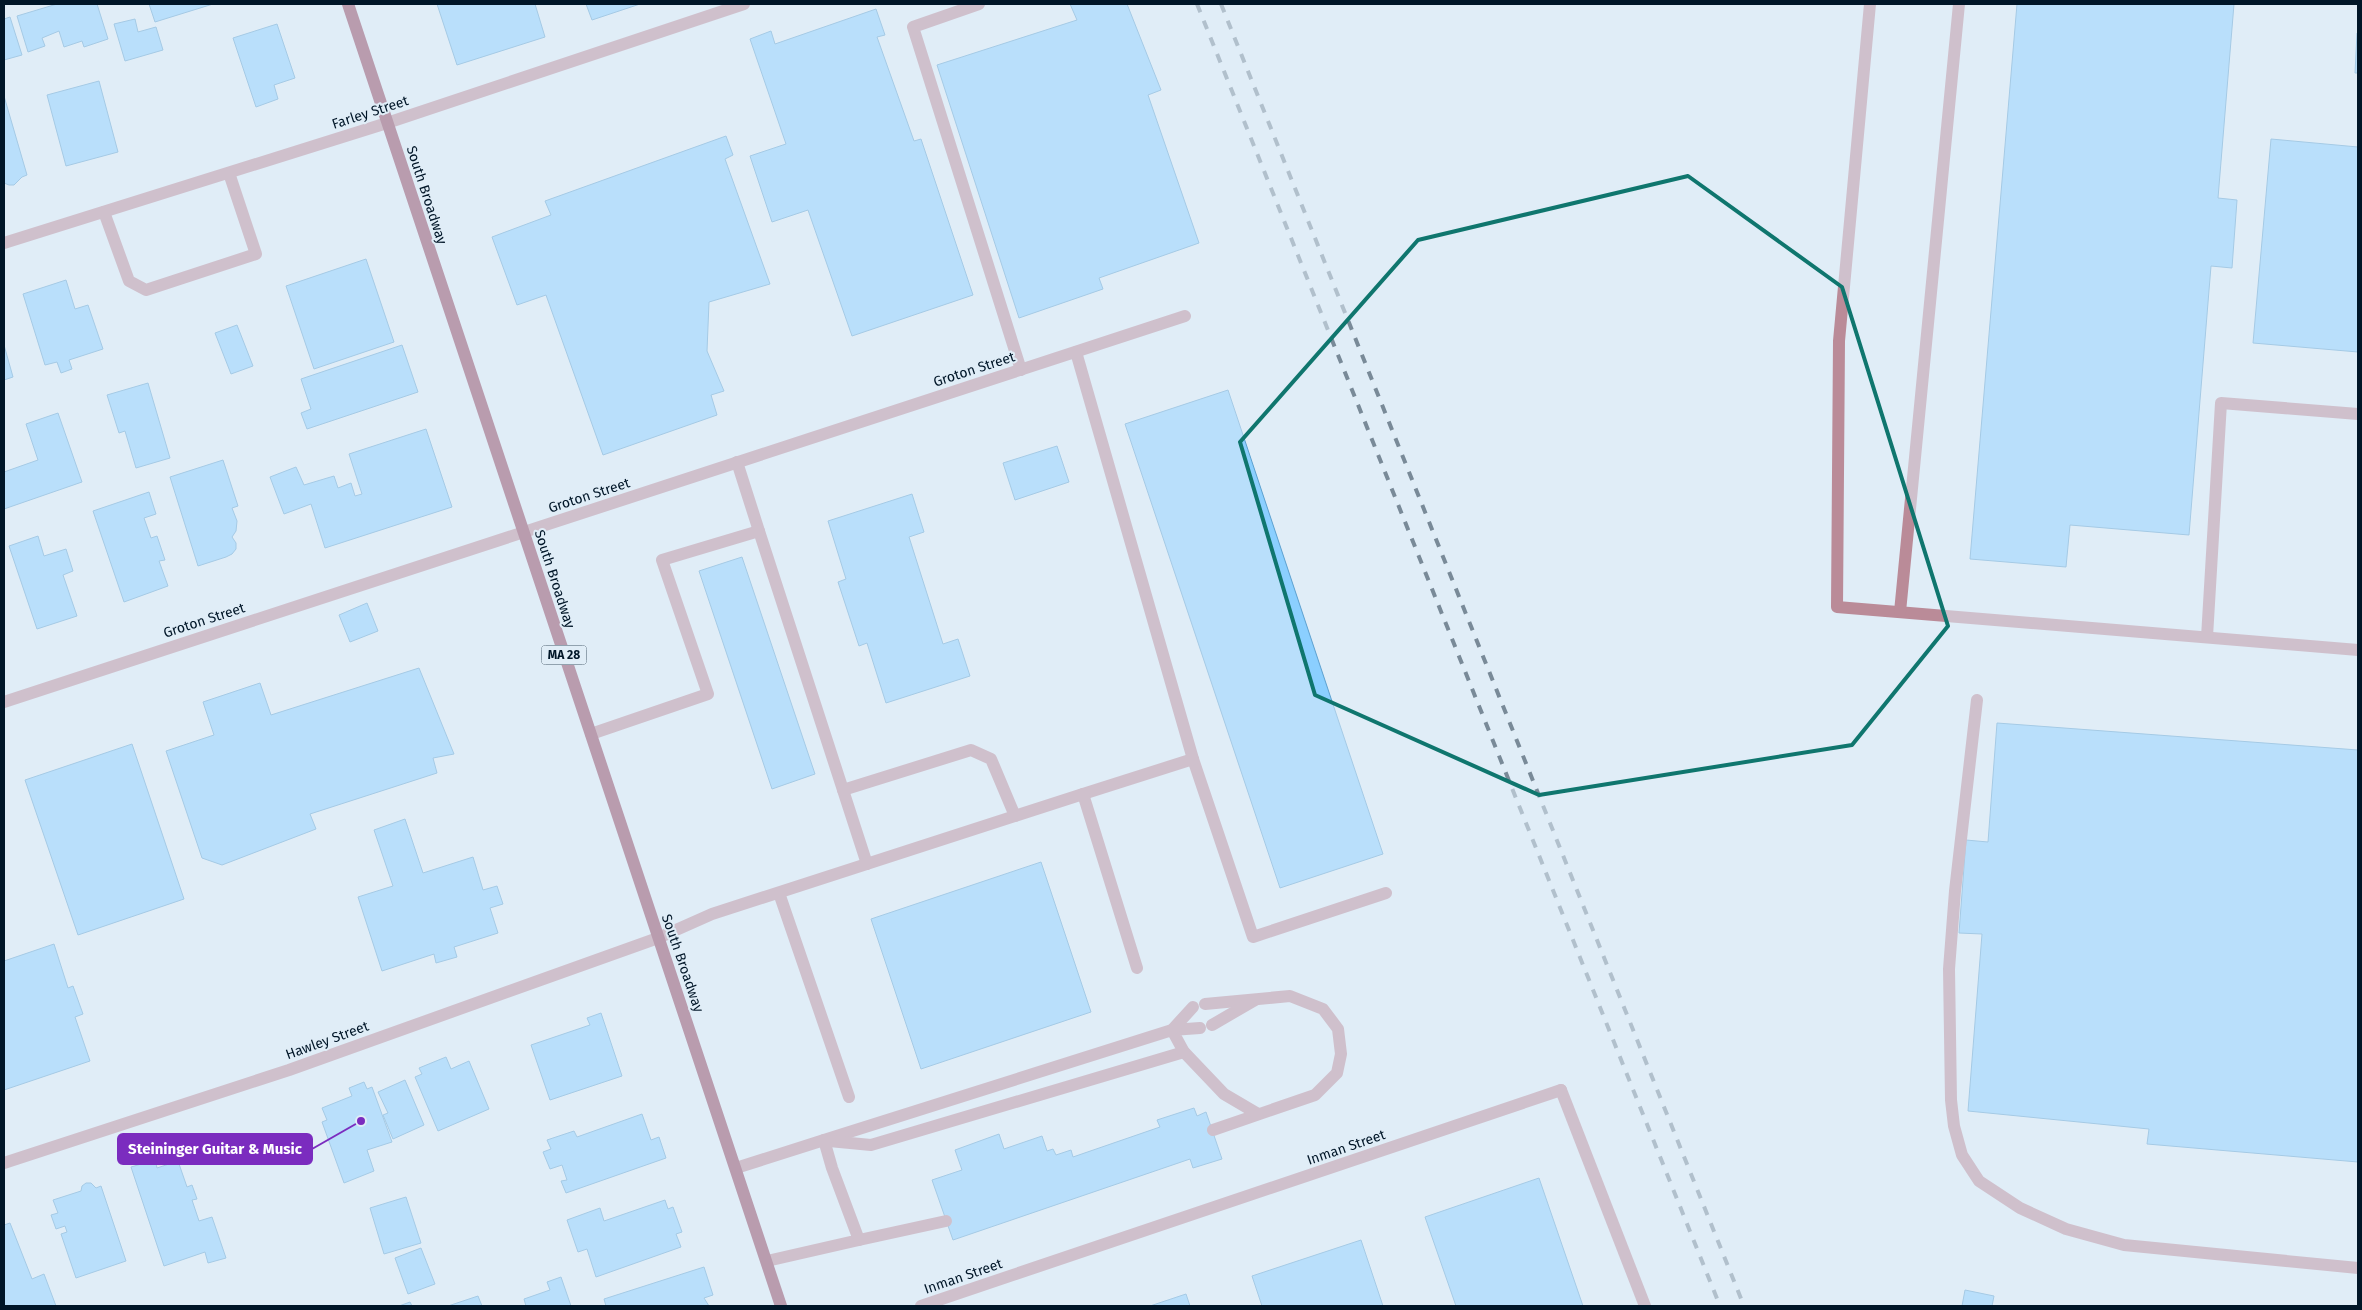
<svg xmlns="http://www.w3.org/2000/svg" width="2362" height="1310" font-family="'Fira Sans',sans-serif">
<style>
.building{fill:#8bcfff;stroke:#5da0ce}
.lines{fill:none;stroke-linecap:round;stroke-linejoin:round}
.service{stroke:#ba8b98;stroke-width:12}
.minor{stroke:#ba8b98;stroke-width:12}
.primary{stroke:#893a55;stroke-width:12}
.rail{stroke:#798a98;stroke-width:4;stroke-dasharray:9 9;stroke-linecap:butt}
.marked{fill:none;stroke:#0f766e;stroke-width:4;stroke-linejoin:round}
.labels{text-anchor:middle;stroke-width:4;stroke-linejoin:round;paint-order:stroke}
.shield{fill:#e0edf7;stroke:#435666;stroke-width:1}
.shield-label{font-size:12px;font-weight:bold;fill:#001628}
.street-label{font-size:14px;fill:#001628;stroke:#e0edf7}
.leader{fill:none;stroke:#7b2cbf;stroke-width:2}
.callout-dot{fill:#7b2cbf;stroke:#e0edf7;stroke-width:2}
.callout{fill:#7b2cbf;stroke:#7b2cbf;stroke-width:2}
.callout-label{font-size:15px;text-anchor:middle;font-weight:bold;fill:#fff}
</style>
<rect width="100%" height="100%" fill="#e0edf7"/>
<g class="building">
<path d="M57,4H97L108,39L84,47L82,41L64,47L59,31L42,38L45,46L28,52L17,16Z"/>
<path d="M149,4H213L155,22Z"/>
<path d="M437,4H535L545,37L457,65Z"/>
<path d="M586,4H640L592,20Z"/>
<path d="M1070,4H1127L1161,90L1148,95L1199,243L1099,278L1103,289L1019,318L937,65L1077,20Z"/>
<path d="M2017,4H2234L2218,198L2237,200L2232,268L2211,266L2189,535L2070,525L2066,567L1970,559Z"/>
<path d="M876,9L885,35L877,37L914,141L921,139L973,295L852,336L808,210L772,222L750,156L786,144L750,39L771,31L775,44Z"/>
<path d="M10,17L22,55L4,60V19Z"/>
<path d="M135,19L138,32L156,27L163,50L125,61L114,24Z"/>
<path d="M277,24L295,78L274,85L278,99L256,107L233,38Z"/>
<path d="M2357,33H2358V73H2355Z"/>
<path d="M99,81L118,152L66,166L47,95Z"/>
<path d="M4,96L27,175L22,177L14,185H9L4,183Z"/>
<path d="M726,136L733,155L725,159L770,284L709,302L707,351L724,391L711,395L717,415L603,455L546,295L517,305L492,237L551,215L545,201Z"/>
<path d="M2271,139L2358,147V352L2253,343Z"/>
<path d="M366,259L394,342L314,369L286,286Z"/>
<path d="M66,280L75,309L88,305L103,349L69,360L72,369L61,373L57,362L45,365L23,294Z"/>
<path d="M237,325L253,366L231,374L215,333Z"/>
<path d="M4,345L13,377L4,380Z"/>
<path d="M402,345L418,392L307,429L301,413L311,409L301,379Z"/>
<path d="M148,383L170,458L136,468L125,431L119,433L107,395Z"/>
<path d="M1228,390L1383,854L1280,888L1125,424Z"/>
<path d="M58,413L82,482L4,509V472L38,460L26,424Z"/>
<path d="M426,429L452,507L325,548L311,504L284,514L270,477L296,467L304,485L334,476L338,488L351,483L355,496L362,494L349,454Z"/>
<path d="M1057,446L1069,482L1015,500L1003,463Z"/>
<path d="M223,460L238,506L232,508L237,521L236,531L232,537L236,543V549L232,554L226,557L198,566L170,477Z"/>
<path d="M149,492L156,514L144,518L151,538L157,536L165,560L159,561L168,586L124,602L93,511Z"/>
<path d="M912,494L924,532L909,537L943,644L958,639L970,676L886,703L867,643L859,646L838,582L846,579L828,521Z"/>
<path d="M38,536L44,556L66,549L73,571L63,575L77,616L37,629L9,546Z"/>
<path d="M742,557L815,774L772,789L699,571Z"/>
<path d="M367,603L378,631L350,642L339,615Z"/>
<path d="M419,668L454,754L433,758L437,773L310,814L316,829L222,865L202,858L166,751L214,735L203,702L260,683L271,715Z"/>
<path d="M1997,723L2358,750V1162L2147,1144L2149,1129L1968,1111L1982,934L1959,933L1966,840L1988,842Z"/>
<path d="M132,744L184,899L78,935L25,780Z"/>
<path d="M405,819L423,873L473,857L483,890L497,886L503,904L490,908L498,933L454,947L457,957L436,963L434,954L382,971L358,897L393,886L374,830Z"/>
<path d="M1041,862L1091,1012L921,1069L871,919Z"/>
<path d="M54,944L68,988L73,986L83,1014L75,1017L90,1061L4,1090V961Z"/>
<path d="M601,1013L622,1076L550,1100L531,1045L590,1025L587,1018Z"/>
<path d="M446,1057L451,1069L469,1061L489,1109L438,1131L415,1077L422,1074L419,1068Z"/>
<path d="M405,1080L424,1125L393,1139L383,1115L388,1113L378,1092Z"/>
<path d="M364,1082L367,1089L372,1087L392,1142L367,1150L374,1171L344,1183L322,1122L327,1120L322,1108L352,1096L349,1088Z"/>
<path d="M1194,1108L1197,1116L1206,1112L1222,1159L1193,1168L1190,1159L953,1240L932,1180L962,1170L955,1150L999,1134L1004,1149L1042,1136L1047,1151L1053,1149L1056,1155L1071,1150L1073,1157L1160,1127L1157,1120Z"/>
<path d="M642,1114L651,1140L659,1137L666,1158L566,1193L561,1181L567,1180L562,1165L550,1169L543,1152L551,1149L547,1140L574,1131L577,1137Z"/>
<path d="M155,1160L157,1168L178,1161L187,1187L192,1185L197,1199L192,1200L199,1221L212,1217L226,1258L208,1263L205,1252L164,1266L131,1167Z"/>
<path d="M1539,1178L1583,1306H1456L1425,1217Z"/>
<path d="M86,1183H91L96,1188L101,1186L126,1261L76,1278L61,1234L67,1232L65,1226L56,1229L51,1215L58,1213L53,1200L81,1191L82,1186Z"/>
<path d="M406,1197L421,1243L384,1254L370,1208Z"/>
<path d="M665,1200L668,1209L673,1207L682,1232L676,1234L681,1247L596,1277L587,1249L578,1252L567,1220L600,1208L604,1221Z"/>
<path d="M10,1223L32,1279L44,1274L56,1306H4V1225Z"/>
<path d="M1361,1240L1383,1306H1262L1252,1276Z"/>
<path d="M421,1248L435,1284L408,1294L395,1258Z"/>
<path d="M704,1267L713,1295L704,1298L709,1306H606L604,1299Z"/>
<path d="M561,1277L571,1306H526L524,1299L550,1290L547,1282Z"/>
<path d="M1965,1290L1994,1296L1992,1306H1962Z"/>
<path d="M1186,1294L1190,1306H1150Z"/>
<path d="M478,1296L482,1306H448Z"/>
<path d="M410,1302L412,1306H399Z"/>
</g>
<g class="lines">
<g class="service">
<path d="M979,4L913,27L1021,370"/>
<path d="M1870,4L1839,341L1837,607L2358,650"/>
<path d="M104,212L129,281L146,290L256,254L229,173"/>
<path d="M1076,352L1193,759L1253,937L1386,893"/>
<path d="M737,462L759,531"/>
<path d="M1900,612L1959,4"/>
<path d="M2207,637L2221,403L2358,414"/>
<path d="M1977,700L1955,891L1949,969L1951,1100L1954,1126L1962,1155L1979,1181L2020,1208L2066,1229L2124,1245L2358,1268"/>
<path d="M591,734L708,694L662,560L759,531L867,864"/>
<path d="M843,790L971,750L991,759L1015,816"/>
<path d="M1083,794L1193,759"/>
<path d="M779,893L849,1097"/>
<path d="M658,938L712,914L1083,794L1137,968"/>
<path d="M1205,1004L1290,996L1323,1009L1338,1029L1341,1054L1337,1073L1315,1095L1213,1130"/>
<path d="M1212,1025L1255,1000"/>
<path d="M1200,1028L1172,1030L1184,1052L1224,1094L1258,1114"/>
<path d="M1561,1090L1645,1306"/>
<path d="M824,1140L1172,1030L1193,1007"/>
<path d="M829,1141L871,1145L1184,1052"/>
<path d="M736,1168L824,1140L832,1168L859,1240L767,1261"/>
<path d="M859,1240L946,1221"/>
</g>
<g class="minor">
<path d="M4,243L387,123L744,4"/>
<path d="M4,702L1185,316"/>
<path d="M4,1163L289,1070L658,938"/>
<path d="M921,1306L1561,1090"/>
</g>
<path class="primary" d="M348,4L781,1306"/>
<g class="rail">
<path d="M1197,4L1720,1306"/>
<path d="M1221,4L1744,1306"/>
</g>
</g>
<path d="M0 0H2362V1310H0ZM1688,176L1842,287L1948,626L1852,745L1539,795L1315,695L1240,442L1418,240Z" fill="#e0edf7" fill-opacity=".55" fill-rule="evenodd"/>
<path class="marked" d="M1688,176L1842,287L1948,626L1852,745L1539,795L1315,695L1240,442L1418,240Z"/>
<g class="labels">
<rect class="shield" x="541.5" y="645.5" width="45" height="19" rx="4"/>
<g class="shield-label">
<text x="564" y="659">MA 28</text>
</g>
<g class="street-label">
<text transform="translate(370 112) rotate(-18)" y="5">Farley Street</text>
<text transform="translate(427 195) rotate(72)" y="5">South Broadway</text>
<text transform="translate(974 369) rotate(-18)" y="5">Groton Street</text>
<text transform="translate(589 495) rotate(-18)" y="5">Groton Street</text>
<text transform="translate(555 579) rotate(72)" y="5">South Broadway</text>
<text transform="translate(204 620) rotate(-18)" y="5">Groton Street</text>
<text transform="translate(683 963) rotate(71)" y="5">South Broadway</text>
<text transform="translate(327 1040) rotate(-20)" y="5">Hawley Street</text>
<text transform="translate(1346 1147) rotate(-19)" y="5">Inman Street</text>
<text transform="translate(963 1276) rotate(-19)" y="5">Inman Street</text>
</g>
</g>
<path class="leader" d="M361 1121L312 1149"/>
<circle class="callout-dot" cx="361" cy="1121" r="5"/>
<rect class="callout" x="118" y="1134" width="194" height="30" rx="5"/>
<g class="callout-label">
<text x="215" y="1154">Steininger Guitar &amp; Music</text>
</g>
<rect width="2362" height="1310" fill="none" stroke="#001628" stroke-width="10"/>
</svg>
